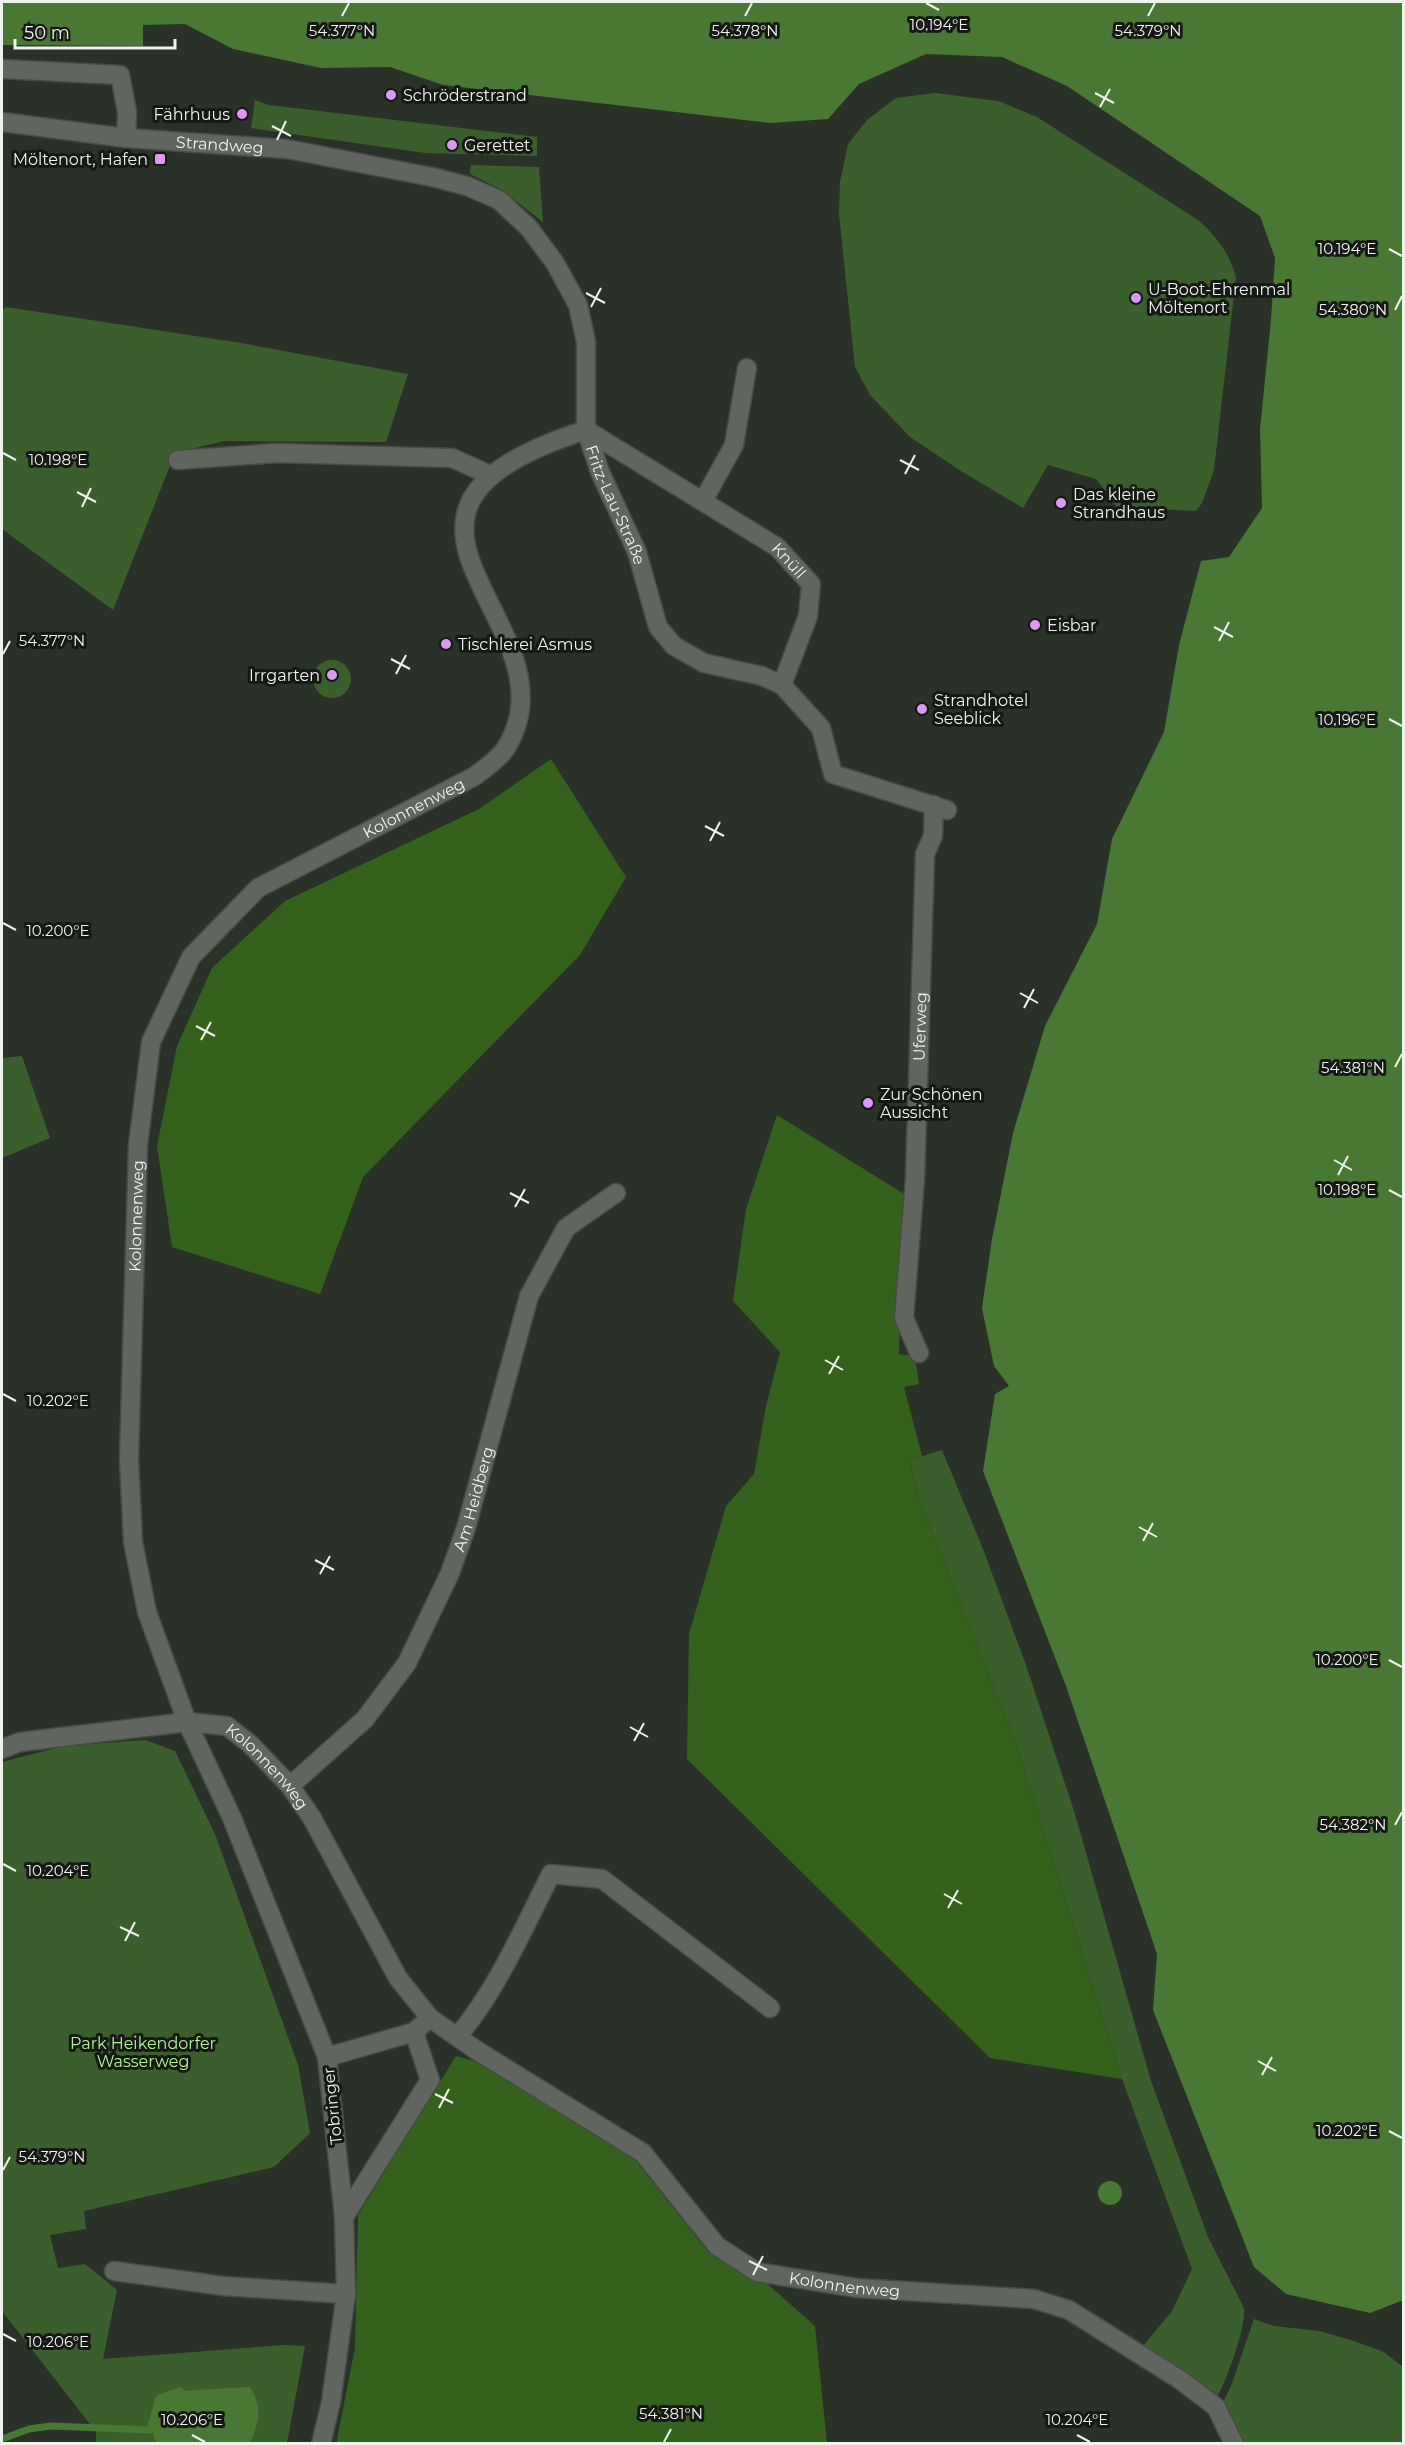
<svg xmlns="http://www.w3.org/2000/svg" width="1405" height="2445" font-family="Montserrat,sans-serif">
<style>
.green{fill:#3b5f2c}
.forest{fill:#34621d}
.water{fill:#497834}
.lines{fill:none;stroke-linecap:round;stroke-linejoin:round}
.stream{stroke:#497834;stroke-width:7}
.minor-casing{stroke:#454c44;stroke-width:21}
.minor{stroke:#616560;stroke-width:18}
.ticks{fill:none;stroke:#eef3ed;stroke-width:2}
.poi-dot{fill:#dc99f4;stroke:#151814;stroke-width:2}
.labels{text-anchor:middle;stroke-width:6;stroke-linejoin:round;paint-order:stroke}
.poi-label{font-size:16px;fill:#eef3ed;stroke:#151814;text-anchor:start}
.street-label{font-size:16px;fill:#eef3ed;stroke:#151814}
.park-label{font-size:16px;fill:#b0f394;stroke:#151814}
.ticks-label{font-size:15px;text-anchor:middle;fill:#eef3ed;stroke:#151814;stroke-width:6;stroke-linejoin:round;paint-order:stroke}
</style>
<rect width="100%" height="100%" fill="#2a3128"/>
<g class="green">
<path d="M935,93L998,101L1037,117L1198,220C1217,237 1229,252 1236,277L1214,470L1202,503L1196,511L1117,507L1096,479L1048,465L1023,508L961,471L910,437L870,395L855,367L839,214L840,182L848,144L867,120L896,98Z"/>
<path d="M255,100L269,105L537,137V156L425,153L251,128Z"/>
<path d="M471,165L539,167L543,222L502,190L470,174Z"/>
<path d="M6,307L241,343L408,374L386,442L224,441L175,453L113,610L2,529V310Z"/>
<circle cx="332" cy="679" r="19"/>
<path d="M22,1056L50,1138L2,1158V1058Z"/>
<path d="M942,1450L983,1549L1026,1665L1075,1814L1151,2081L1208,2237L1244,2308C1246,2328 1226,2383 1215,2401L1142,2347L1172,2311L1192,2269L1122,2079L1015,1741L919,1500L910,1460Z"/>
<path d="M145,1740L175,1751L215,1834L298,2065L310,2133L274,2167L84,2211L86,2229L50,2235L58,2268L85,2264L117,2290L103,2359L284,2345L305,2346L287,2443H96V2432L2,2311V1762L64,1746Z"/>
<path d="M1254,2319L1274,2326L1319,2331L1354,2341L1384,2352L1403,2367V2443H1241L1221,2406L1231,2386Z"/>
</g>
<g class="forest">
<path d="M551,759L626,877L580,955L363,1177L320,1294L172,1247L157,1146L177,1046L212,968L285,901L479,809Z"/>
<path d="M777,1115L904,1194L899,1354L915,1356L919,1384L904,1387L922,1456L910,1461L919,1500L1015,1741L1122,2079L990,2058L687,1759L689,1634L726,1506L754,1474L766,1406L780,1352L733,1301L746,1209Z"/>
<path d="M456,2056L485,2064L635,2160L709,2253L763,2280L815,2326L827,2443L336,2444L355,2348L358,2215Z"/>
</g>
<g class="water">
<path d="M2,2H1403V2303L1401,2301L1370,2313L1286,2294L1254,2267L1153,2010L1157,1954L1066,1686L983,1471L995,1394L1009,1386L994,1366L982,1308L992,1239L1013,1133L1045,1026L1097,924L1112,839L1164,732L1179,645L1201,561L1229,557L1262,508L1260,429L1271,320L1275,258L1260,216L1067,86L1002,57L926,54L859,84L828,119L770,123L443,85L390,67L321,68L233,49L185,24L143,25V46L2,45Z"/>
<circle cx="1110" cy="2193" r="12"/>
<path d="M250,2387C263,2409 259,2421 250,2443H157C147,2429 155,2414 159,2398L180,2391Z"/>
</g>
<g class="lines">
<path class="stream" d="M2,2439L29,2429L51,2426L150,2430L159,2398L180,2391"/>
<g class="minor-casing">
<g id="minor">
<path d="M2,69L120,75L127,112L126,138"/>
<path id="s1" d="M2,122L126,138L287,149L432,177L467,186L499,200L529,228L555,263L578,305L586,342V430L600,472L637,552L658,627L674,646L704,663L762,676L782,685L821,728L833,774L947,810"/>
<path id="s2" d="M586,430L777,547L811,584L808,616L782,685"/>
<path d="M178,460L277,453L452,458L490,475"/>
<path d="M703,501L734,445L747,368"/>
<path id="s3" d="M919,1353L904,1318L915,1179L925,854L933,836L934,805"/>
<path id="s4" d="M2,1749L20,1742L187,1722L227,1726L250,1744L290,1786L312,1818L398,1978L430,2018L476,2050L643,2153L717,2246L757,2272L857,2288L1034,2299L1069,2310L1179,2379L1216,2407L1234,2444"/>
<path id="s5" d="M290,1786L365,1719L407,1663L450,1573L466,1528L529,1296L566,1228L616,1193"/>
<path d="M458,2036C498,1988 523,1929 551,1874L602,1879L770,2008"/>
<path d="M327,2057L414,2032L422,2025"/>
<path d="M344,2217L430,2080L414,2032"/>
<path d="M114,2271L223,2286L346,2294"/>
<path id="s6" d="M321,2444L331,2402L346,2294L344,2217L327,2057L232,1818L187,1722L147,1612L133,1542L129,1459L138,1145L151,1042L191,957L258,888L475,776C485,768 499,759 506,748C583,624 321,514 586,430"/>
</g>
</g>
<use href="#minor" class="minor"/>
</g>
<path class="ticks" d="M926,3L939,10M342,16L349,3M745,16L752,3M1148,16L1155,3M1095,93L1114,103M1100,107L1110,89M272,126L291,136M277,140L286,121M1389,249L1402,256M586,293L605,303M591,307L601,288M1395,310L1402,296M3,453L16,460M900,460L919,470M905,474L915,455M77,492L96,502M82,507L91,488M1214,627L1233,637M1219,641L1229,622M3,654L10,641M391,659L410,669M396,674L406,655M1389,719L1402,726M705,826L724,836M710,841L720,822M3,923L16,930M1020,993L1038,1003M1024,1008L1034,989M196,1026L215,1036M201,1040L211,1022M1395,1067L1402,1054M1334,1160L1352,1170M1338,1175L1348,1156M1389,1190L1402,1197M510,1193L529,1203M515,1207L525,1189M825,1360L843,1370M829,1374L839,1356M3,1394L16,1401M1139,1527L1157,1537M1143,1541L1153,1523M315,1560L334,1570M320,1574L330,1556M1389,1660L1402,1667M630,1727L648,1737M634,1741L644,1723M1395,1825L1402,1812M3,1864L16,1871M944,1894L962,1904M948,1908L958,1890M120,1927L139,1936M125,1941L135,1922M1258,2061L1276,2071M1262,2075L1272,2057M435,2094L453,2103M439,2108L449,2089M1389,2131L1402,2138M3,2170L10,2157M749,2261L767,2270M753,2275L763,2256M3,2334L16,2341M192,2435L205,2442M1077,2435L1090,2442M664,2442L671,2429"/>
<g class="poi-dot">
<circle cx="391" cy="95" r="6"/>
<circle cx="242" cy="114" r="6"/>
<circle cx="452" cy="145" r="6"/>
<rect x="154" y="153" width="12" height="12" rx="3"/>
<circle cx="1136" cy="298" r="6"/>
<circle cx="1061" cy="503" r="6"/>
<circle cx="1035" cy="625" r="6"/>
<circle cx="446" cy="644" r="6"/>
<circle cx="332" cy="675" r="6"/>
<circle cx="922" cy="709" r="6"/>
<circle cx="868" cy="1103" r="6"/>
</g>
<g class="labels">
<g class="poi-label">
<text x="403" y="101">Schröderstrand</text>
<text x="230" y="120" text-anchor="end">Fährhuus</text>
<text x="464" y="151">Gerettet</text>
<text x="148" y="165" text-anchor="end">Möltenort, Hafen</text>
<text x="1148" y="295">U-Boot-Ehrenmal<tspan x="1148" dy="18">Möltenort</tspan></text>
<text x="1073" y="500">Das kleine<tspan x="1073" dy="18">Strandhaus</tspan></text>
<text x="1047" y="631">Eisbar</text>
<text x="458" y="650">Tischlerei Asmus</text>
<text x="320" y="681" text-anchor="end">Irrgarten</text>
<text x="934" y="706">Strandhotel<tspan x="934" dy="18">Seeblick</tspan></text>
<text x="880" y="1100">Zur Schönen<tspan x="880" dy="18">Aussicht</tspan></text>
</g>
<g class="street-label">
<text dy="6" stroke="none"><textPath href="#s1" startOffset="219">Strandweg</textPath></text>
<text dy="6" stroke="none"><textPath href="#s1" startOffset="844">Fritz-Lau-Straße</textPath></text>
<text dy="6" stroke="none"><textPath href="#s2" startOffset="242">Knüll</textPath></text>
<text dy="6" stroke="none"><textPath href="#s6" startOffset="1808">Kolonnenweg</textPath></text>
<text dy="6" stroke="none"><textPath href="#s3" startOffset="330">Uferweg</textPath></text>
<text dy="6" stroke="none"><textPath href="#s6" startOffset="1268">Kolonnenweg</textPath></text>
<text dy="6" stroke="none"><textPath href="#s5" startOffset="348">Am Heidberg</textPath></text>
<text dy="6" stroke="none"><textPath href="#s4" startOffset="285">Kolonnenweg</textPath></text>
<text transform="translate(332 2106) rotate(-96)" y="6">Tobringer</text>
<text dy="6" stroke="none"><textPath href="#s4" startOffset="1094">Kolonnenweg</textPath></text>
</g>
<g class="park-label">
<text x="143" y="2049">Park Heikendorfer<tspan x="143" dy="18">Wasserweg</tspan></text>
</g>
</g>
<g class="ticks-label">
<text x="939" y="30">10.194°E</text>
<text x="342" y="36">54.377°N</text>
<text x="745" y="36">54.378°N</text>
<text x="1148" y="36">54.379°N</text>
<text x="1347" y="254">10.194°E</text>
<text x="1353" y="315">54.380°N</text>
<text x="58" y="465">10.198°E</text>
<text x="52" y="646">54.377°N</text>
<text x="1347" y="725">10.196°E</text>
<text x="58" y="936">10.200°E</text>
<text x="1353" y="1073">54.381°N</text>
<text x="1347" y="1195">10.198°E</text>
<text x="58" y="1406">10.202°E</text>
<text x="1347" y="1665">10.200°E</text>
<text x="1353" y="1830">54.382°N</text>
<text x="58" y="1876">10.204°E</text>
<text x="1347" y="2136">10.202°E</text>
<text x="52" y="2162">54.379°N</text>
<text x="58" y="2347">10.206°E</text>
<text x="671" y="2419">54.381°N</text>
<text x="192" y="2425">10.206°E</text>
<text x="1077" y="2425">10.204°E</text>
</g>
<rect width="1405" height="2445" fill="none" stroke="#eef3ed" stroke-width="6"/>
<path d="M15 39v9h160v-9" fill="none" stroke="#eef3ed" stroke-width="3"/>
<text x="24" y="39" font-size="18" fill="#eef3ed" stroke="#151814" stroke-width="4.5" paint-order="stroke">50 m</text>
</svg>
